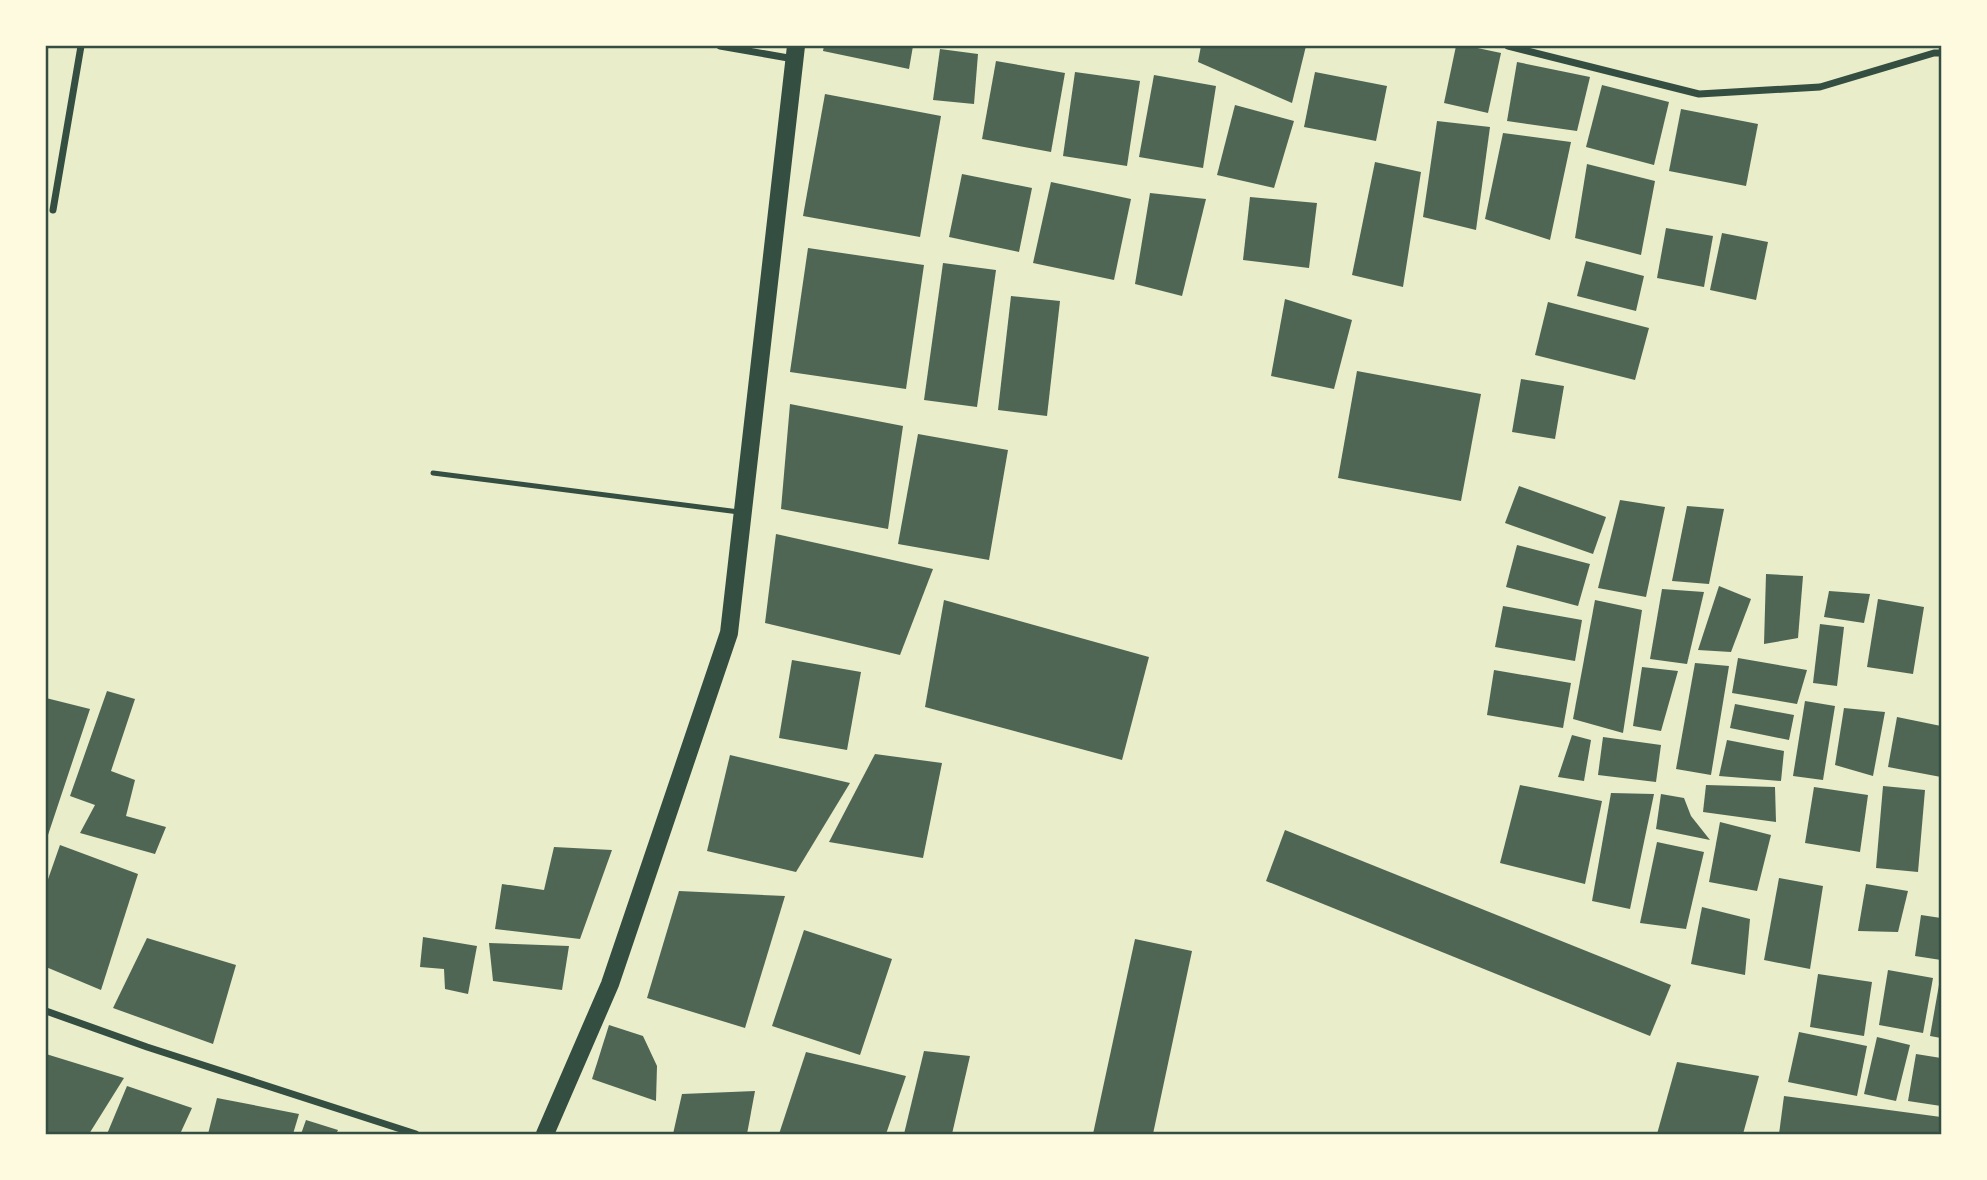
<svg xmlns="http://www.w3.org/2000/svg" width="1987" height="1180" font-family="Helvetica,sans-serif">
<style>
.building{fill:#4f6655}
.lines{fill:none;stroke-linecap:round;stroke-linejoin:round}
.service{stroke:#344e41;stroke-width:5}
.minor{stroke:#344e41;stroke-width:7}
.primary{stroke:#344e41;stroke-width:18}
.neatline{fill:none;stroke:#344e41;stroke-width:2.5}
</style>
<rect width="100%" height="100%" fill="#e9edc9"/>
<g class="building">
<path d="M824,46H913L909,69L823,51Z"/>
<path d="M1201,46H1306L1292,103L1198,62Z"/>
<path d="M1456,46H1468L1501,53L1488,113L1444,103Z"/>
<path d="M940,49L978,54L974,104L933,100Z"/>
<path d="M996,61L1065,73L1051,152L982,139Z"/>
<path d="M1517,62L1590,77L1577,131L1507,121Z"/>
<path d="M1075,72L1140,81L1127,166L1063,156Z"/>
<path d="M1315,72L1387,86L1376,141L1304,127Z"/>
<path d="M1154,75L1216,86L1203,168L1139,157Z"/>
<path d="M1602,85L1669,102L1654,165L1586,147Z"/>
<path d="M825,94L941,116L920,237L803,216Z"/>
<path d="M1235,105L1294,121L1274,188L1217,175Z"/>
<path d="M1681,109L1758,124L1746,186L1669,171Z"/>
<path d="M1437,121L1490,127L1476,230L1423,217Z"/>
<path d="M1503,133L1571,142L1550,240L1485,219Z"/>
<path d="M1375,162L1421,172L1403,287L1352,275Z"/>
<path d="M1587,164L1655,181L1641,255L1575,238Z"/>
<path d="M962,174L1032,188L1019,252L949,237Z"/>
<path d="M1051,182L1131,199L1114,280L1033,263Z"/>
<path d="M1150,193L1206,199L1182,296L1135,284Z"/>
<path d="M1250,197L1317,203L1309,268L1243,260Z"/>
<path d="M1666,228L1713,236L1704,287L1657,278Z"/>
<path d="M1722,233L1768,242L1756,300L1710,290Z"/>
<path d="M808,248L924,265L906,389L790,372Z"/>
<path d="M1586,261L1644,276L1636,311L1577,296Z"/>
<path d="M943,263L996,270L977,407L924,400Z"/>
<path d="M1011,296L1060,301L1047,416L998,410Z"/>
<path d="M1285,299L1352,320L1334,389L1271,376Z"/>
<path d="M1548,302L1649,328L1635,380L1535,355Z"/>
<path d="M1357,371L1481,394L1461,501L1338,478Z"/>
<path d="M1521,379L1564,386L1555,439L1512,432Z"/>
<path d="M790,404L903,426L888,529L781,509Z"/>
<path d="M918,434L1008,450L989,560L898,544Z"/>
<path d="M1519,486L1606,517L1593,554L1505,523Z"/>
<path d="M1620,500L1665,507L1646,597L1598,588Z"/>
<path d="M1687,506L1724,509L1709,584L1672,581Z"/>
<path d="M776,534L933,569L900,655L765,623Z"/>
<path d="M1517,545L1590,564L1578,606L1506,587Z"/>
<path d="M1766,574L1803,576L1798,638L1764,644Z"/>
<path d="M1719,586L1751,599L1731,652L1698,650Z"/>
<path d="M1662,589L1704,592L1687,664L1650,659Z"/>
<path d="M1829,591L1870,594L1864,623L1824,617Z"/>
<path d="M1878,599L1924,607L1913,674L1867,667Z"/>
<path d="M944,600L1149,657L1122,760L925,707Z"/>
<path d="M1595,600L1642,610L1623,733L1573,719Z"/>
<path d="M1503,606L1582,620L1575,661L1495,647Z"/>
<path d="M1820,624L1844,627L1837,686L1813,683Z"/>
<path d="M1738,658L1807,670L1797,704L1732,693Z"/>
<path d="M792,660L861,672L847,750L779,738Z"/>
<path d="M1695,663L1729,666L1711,775L1676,769Z"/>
<path d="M1642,667L1678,671L1661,731L1633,726Z"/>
<path d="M1494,670L1571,683L1563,728L1487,715Z"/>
<path d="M107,691L135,699L111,771L135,780L126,816L166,827L155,854L80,833L95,805L70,796Z"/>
<path d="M46,698L90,709L46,841Z"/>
<path d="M1805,701L1835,706L1823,780L1793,776Z"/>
<path d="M1735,704L1794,715L1789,740L1730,728Z"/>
<path d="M1844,708L1885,712L1873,776L1835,765Z"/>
<path d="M1897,717L1941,726V777L1888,767Z"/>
<path d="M1572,735L1591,740L1584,781L1558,777Z"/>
<path d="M1603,737L1661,745L1656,782L1598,775Z"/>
<path d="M1727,740L1784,751L1781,781L1719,776Z"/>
<path d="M875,754L942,763L923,858L829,842Z"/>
<path d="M730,755L850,783L796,872L707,851Z"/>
<path d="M1520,785L1602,801L1585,884L1500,863Z"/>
<path d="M1706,785L1775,787L1776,822L1703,812Z"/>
<path d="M1883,786L1925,790L1918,872L1876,868Z"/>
<path d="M1814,787L1868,795L1860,852L1805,843Z"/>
<path d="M1611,793L1654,794L1630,909L1592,901Z"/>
<path d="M1661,794L1684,798L1691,816L1710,840L1656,829Z"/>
<path d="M1720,822L1771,835L1757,891L1709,882Z"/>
<path d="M1285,830L1671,985L1650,1036L1266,881Z"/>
<path d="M1657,842L1704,852L1686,929L1640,923Z"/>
<path d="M60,845L138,874L101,990L46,967V885Z"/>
<path d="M554,847L612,850L580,939L495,929L502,884L544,890Z"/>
<path d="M1779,878L1823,886L1810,969L1764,960Z"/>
<path d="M1866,884L1908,891L1898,932L1858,931Z"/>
<path d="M679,891L785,896L745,1028L647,998Z"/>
<path d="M1702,907L1750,919L1745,975L1691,964Z"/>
<path d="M1921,915L1941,918V960L1915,956Z"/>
<path d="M804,930L892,959L860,1055L772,1026Z"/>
<path d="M423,937L477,946L468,994L445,989L444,969L420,967Z"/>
<path d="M147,938L236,965L213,1044L113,1008Z"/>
<path d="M1135,939L1192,951L1153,1134H1093Z"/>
<path d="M489,943L569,946L562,990L493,981Z"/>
<path d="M1888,970L1933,978L1923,1033L1879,1025Z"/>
<path d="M1818,974L1872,982L1864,1036L1810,1027Z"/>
<path d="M1940,979H1941V1038L1930,1036Z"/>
<path d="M609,1025L643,1036L657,1066L656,1101L592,1079Z"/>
<path d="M1799,1032L1867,1046L1857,1096L1788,1082Z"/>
<path d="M1877,1037L1910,1045L1896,1101L1864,1094Z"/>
<path d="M924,1051L970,1056L952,1134H904Z"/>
<path d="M806,1052L906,1076L886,1134H779Z"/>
<path d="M46,1054L124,1078L89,1134H46Z"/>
<path d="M1916,1054L1941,1058V1106L1908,1101Z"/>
<path d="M1677,1062L1759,1076L1743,1134H1657Z"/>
<path d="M127,1086L192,1108L180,1134H107Z"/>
<path d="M755,1091L747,1134H673L682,1094Z"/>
<path d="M1784,1096L1941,1117V1134H1779Z"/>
<path d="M217,1098L299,1114L293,1134H208Z"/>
<path d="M306,1120L338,1130L336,1134H301Z"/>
</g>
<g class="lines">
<path class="service" d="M433,473L739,512"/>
<g class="minor">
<path d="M720,46L794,59"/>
<path d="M1508,46L1699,94L1820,87L1934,53H1941"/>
<path d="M53,210L81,46"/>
<path d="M46,1011L147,1047L416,1134"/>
</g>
<path class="primary" d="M545,1134L610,984L729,633L796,46"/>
</g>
<rect width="1987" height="1180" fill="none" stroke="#fefae0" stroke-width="94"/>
<rect x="47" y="47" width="1893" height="1086" class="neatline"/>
</svg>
